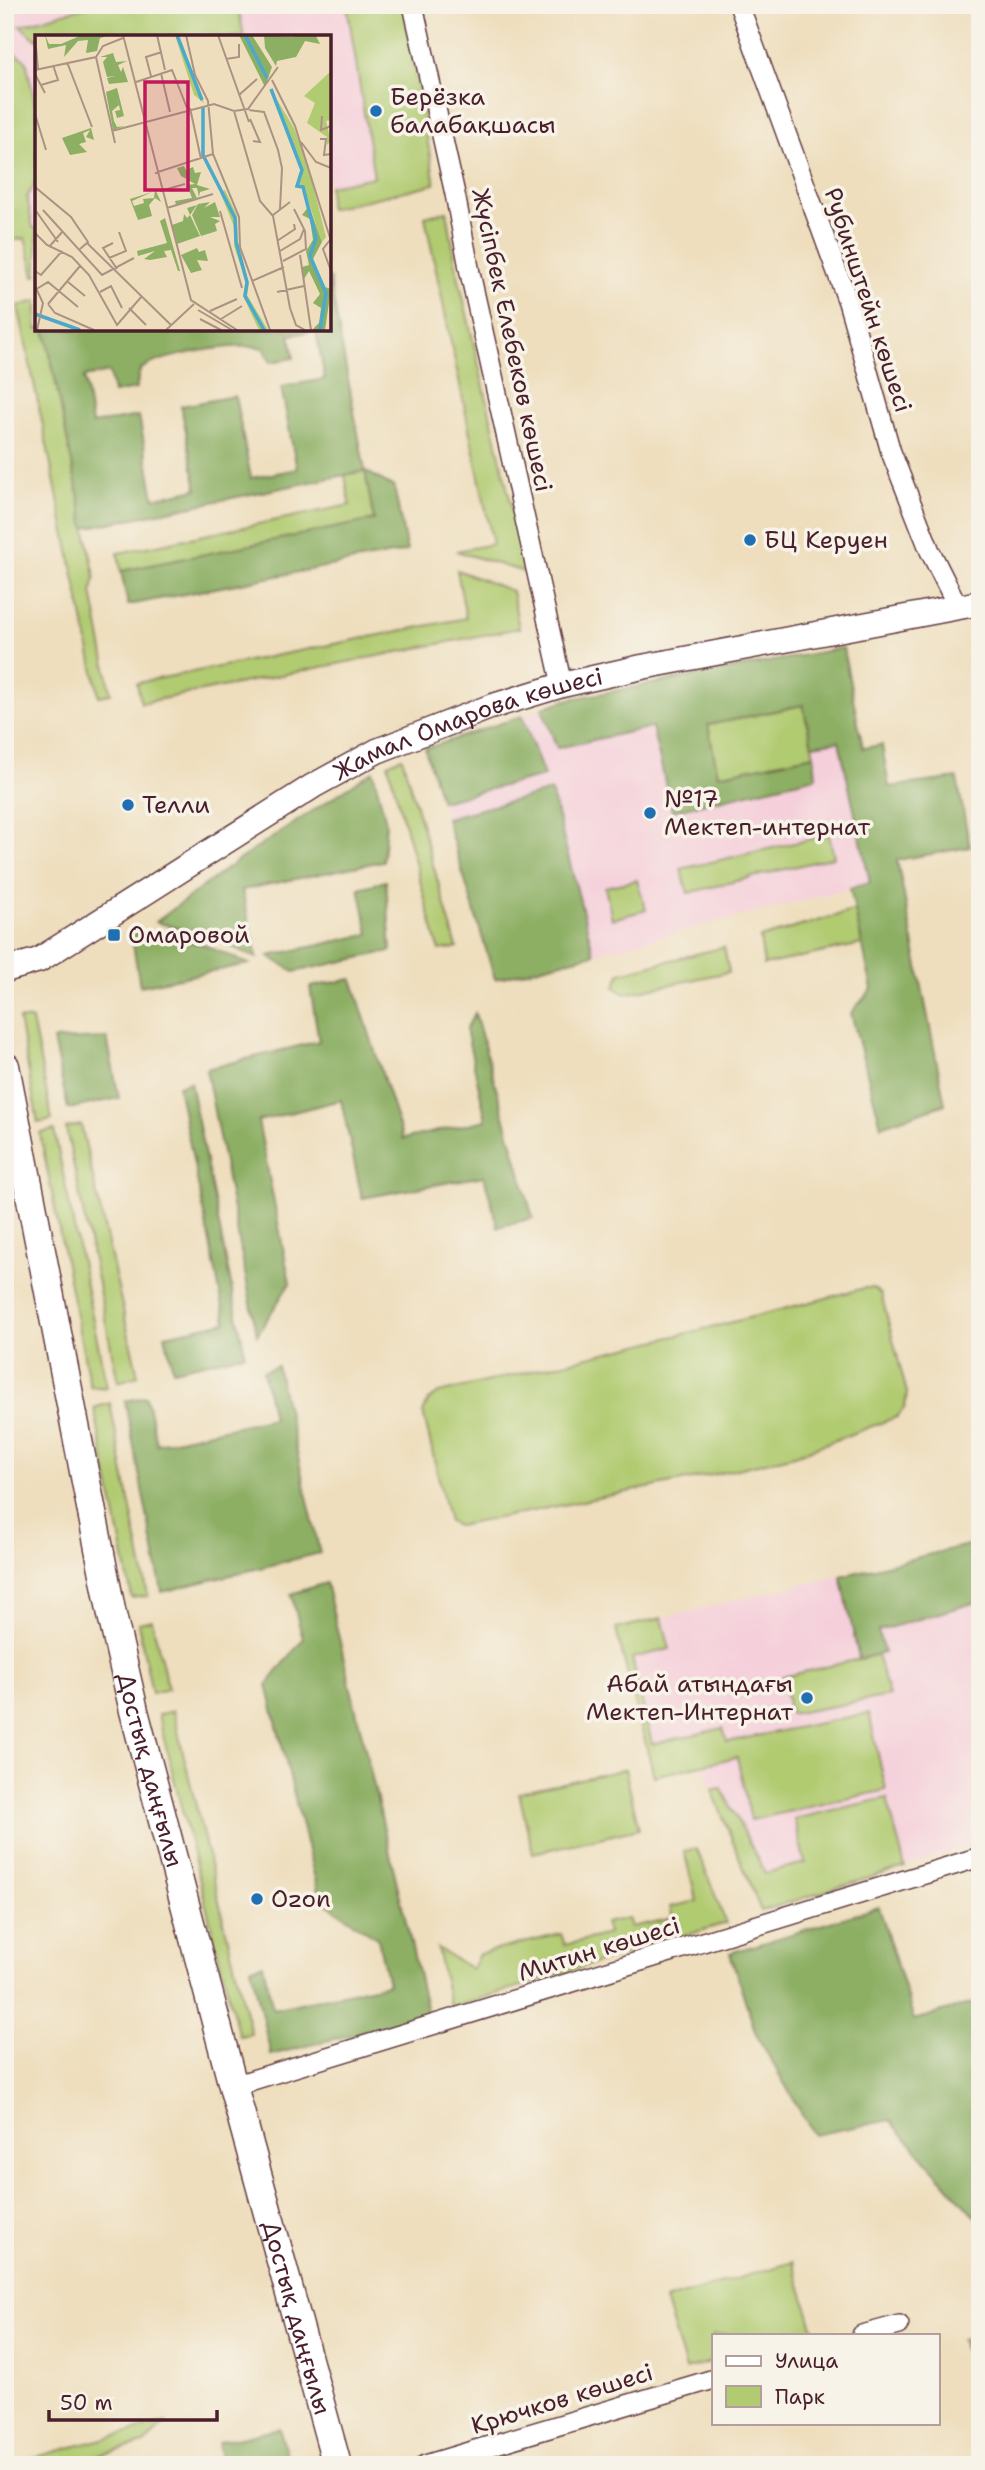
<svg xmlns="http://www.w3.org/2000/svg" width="985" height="2470" font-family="'Shantell Sans',sans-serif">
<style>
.built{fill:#f5cfda}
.green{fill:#b1cb71;stroke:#7e754e;stroke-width:2}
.forest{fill:#8caf63;stroke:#6b6747;stroke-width:2;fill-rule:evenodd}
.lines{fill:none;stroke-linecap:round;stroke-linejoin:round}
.minor-casing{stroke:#633c41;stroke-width:22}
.tertiary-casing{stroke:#633c41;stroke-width:27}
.secondary-casing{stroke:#633c41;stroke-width:31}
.minor{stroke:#fff;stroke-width:19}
.tertiary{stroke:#fff;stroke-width:24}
.secondary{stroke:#fff;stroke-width:28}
.poi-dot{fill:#1f6fb2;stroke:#f7f3e8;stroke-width:2.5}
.labels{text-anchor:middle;stroke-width:7;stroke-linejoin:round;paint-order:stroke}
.poi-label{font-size:24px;fill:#4a1f2b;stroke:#f7f3e8;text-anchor:start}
.street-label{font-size:24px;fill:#4a1f2b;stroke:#f7f3e8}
.inset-river{fill:none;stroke:#4ca9cb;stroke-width:3.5}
.inset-road{fill:none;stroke:#ac9283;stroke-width:2}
.view{fill:#c2185b;fill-opacity:0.15;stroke:#c2185b;stroke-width:3.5}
.inset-edge{fill:none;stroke:#4a1f2b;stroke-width:3.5}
</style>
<rect width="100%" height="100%" fill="#f7f3e8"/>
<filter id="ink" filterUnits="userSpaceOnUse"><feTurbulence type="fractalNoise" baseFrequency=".0143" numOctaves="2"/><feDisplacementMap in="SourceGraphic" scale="14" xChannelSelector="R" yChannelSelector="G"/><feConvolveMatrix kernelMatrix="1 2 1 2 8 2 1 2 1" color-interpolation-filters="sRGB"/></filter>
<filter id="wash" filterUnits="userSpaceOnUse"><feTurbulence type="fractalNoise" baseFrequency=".00686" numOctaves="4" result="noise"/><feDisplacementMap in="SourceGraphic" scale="28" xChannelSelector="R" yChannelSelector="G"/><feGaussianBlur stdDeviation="1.57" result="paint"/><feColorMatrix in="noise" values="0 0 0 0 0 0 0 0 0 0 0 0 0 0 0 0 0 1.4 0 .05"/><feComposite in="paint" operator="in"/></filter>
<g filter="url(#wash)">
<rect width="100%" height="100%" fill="#eedebd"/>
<g class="built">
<path d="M5,5H404L435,184L329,209V37H37V275L34,276L25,238L9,241L5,225Z"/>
<path d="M822,651L871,883L495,979L425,749L566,700Z"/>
<path d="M980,1542V1843L761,1911L703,1766L654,1776L616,1629Z"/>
</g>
<g class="green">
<path d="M91,5H238L244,37H37V40L20,26Z"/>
<path d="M347,5H404L435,184L329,209V186L374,177Z"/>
<path d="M5,48L26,60L37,114V180L27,197L33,228H37V275L34,276L25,238L5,242Z"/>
<path d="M447,211L457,271L527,573L456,551L493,544L425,217Z"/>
<path d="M37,301V329H45L95,576L92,592L111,694L99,696L18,306Z"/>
<path d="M365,471L374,520L121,571L118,553L350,505L345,475Z"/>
<path d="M457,570L512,591L519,628L141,703L137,683L466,618Z"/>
<path d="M803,705L814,755L718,775L708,725Z"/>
<path d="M402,757L457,948L439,950L388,764Z"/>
<path d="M829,835L834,857L688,893L681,869Z"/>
<path d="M637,880L646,910L612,919L605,887Z"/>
<path d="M855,910L862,944L764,965L760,938Z"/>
<path d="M724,947L729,972L625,994L615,987L620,973Z"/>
<path d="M19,1019L32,1020L52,1120L38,1123Z"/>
<path d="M81,1125L138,1376L118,1382L66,1128Z"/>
<path d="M54,1130L107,1388L90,1386L40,1133Z"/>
<path d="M865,1288H873L881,1294L907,1393L905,1407L897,1417L795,1455L712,1475L458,1526L449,1522L423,1412L429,1400L439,1393L721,1325Z"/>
<path d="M110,1403L148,1596L132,1598L94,1408Z"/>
<path d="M662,1618L670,1649L632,1658L652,1744L723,1728L727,1742L869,1713L886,1790L751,1820L737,1757L654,1776L616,1629Z"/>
<path d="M152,1620L168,1689L152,1693L138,1623Z"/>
<path d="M877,1655L889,1696L790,1714L782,1677Z"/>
<path d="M173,1711L251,2034L239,2036L158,1715Z"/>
<path d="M625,1769L639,1829L533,1853L519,1793Z"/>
<path d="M721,1788L765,1873L805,1863L794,1819L887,1798L905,1867L761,1911L712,1790Z"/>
<path d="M697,1849L726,1923L450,2008L437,1948L472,1969L479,1954L561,1934L565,1945L608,1934L605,1923L628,1918L631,1927L673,1918L670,1907L697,1901L684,1851Z"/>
<path d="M793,2262L814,2330L798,2335H714V2361L686,2369L665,2300Z"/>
<path d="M167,2422L144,2443L65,2465H5Z"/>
</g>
<g class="forest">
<path d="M329,277L365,471L394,487L407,551L128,605L121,571L374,520L365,471L85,528L45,329H329ZM316,331L325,379L281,387L297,469L251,478L235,396L181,406L197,489L154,498L139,416L92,424L84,377L109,372L113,393L136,389L140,370C159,355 239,342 263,348L271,362L294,358L290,335Z"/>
<path d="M843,648L863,748L882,745L889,787L957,778L970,847L897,860L945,1104L881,1126L851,1013L872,989L850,888L870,882L839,741L812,745L803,705L708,725L718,775L814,755L816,777L672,811L652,727L557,748L542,708L566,700Z"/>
<path d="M522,716L544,776L441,801L425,749Z"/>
<path d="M373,771L386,822L383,861L242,890L257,958L205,935L156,922L237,861Z"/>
<path d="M551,791L594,954L495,979L446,818Z"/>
<path d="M386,881L391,951L294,972L269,956L369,934L359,888Z"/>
<path d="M131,932L202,944L249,964L140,986Z"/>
<path d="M352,979L403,1139L486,1120L466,1029L475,1013L533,1218L498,1227L484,1176L362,1198L341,1100L258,1121L290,1283L257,1335L206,1069L319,1041L310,987Z"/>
<path d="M107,1038L119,1098L68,1109L53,1040Z"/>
<path d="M190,1082L245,1354L173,1370L165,1335L226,1322L178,1086Z"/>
<path d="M277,1366L320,1553L162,1592L125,1401L146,1397L157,1444L273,1418L263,1371Z"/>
<path d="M980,1542V1601L878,1631L884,1653L859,1659L841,1576Z"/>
<path d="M326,1583L428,2015L271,2055L251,1967L263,1964L273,2009L388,1984L378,1939L320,1899L267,1685L303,1639L291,1594Z"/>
<path d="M879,1907L914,2020L980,2001V2222L890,2120L814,2135L756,2034L730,1953Z"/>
<path d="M980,2338V2397L961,2339Z"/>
<path d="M279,2428L290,2465H222L218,2442Z"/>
</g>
</g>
<g filter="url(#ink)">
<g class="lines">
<g class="minor-casing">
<g id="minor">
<path d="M413,5L455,194L470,273L562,685"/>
<path d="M739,5L848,302L891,452L930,551L958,607"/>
<path d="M233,2086L980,1857"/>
<path d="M862,2335L899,2325"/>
<path d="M425,2465L714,2379"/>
</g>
</g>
<g class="tertiary-casing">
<g id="tertiary">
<path id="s1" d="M5,970L39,960L313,786L377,751L490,707L562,685L642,667L980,603"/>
</g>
</g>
<g class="secondary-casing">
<g id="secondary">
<path id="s2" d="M5,1066L112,1615L134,1711L233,2086L337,2465"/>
</g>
</g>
<use href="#minor" class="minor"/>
<use href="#tertiary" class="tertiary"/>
<use href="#secondary" class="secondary"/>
</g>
</g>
<g class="poi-dot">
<circle cx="376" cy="111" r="7"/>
<circle cx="750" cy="540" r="7"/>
<circle cx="128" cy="805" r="7"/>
<circle cx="650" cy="813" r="7"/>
<rect x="107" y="928" width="14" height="14" rx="3.5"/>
<circle cx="807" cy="1698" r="7"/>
<circle cx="257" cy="1899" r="7"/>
</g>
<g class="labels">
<g class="poi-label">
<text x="390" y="105">Берёзка<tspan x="390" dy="28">балабақшасы</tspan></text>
<text x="764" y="548">БЦ Керуен</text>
<text x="664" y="807">№17<tspan x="664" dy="28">Мектеп-интернат</tspan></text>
<text x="142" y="813">Телли</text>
<text x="128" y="943">Омаровой</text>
<text x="793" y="1692" text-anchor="end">Абай атындағы<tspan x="793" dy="28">Мектеп-Интернат</tspan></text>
<text x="271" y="1907">Ozon</text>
</g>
<g class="street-label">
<text transform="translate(868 300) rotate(72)" y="8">Рубинштейн көшесі</text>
<text transform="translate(512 340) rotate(78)" y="8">Жүсіпбек Елебеков көшесі</text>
<text dy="8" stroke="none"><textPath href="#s1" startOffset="528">Жамал Омарова көшесі</textPath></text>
<text dy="8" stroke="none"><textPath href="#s2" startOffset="719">Достық даңғылы</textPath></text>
<text transform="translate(599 1949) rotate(-17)" y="8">Митин көшесі</text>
<text dy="8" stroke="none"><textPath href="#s2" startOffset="1286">Достық даңғылы</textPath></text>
<text transform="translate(562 2399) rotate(-17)" y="8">Крючков көшесі</text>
</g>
</g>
<g transform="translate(35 35)">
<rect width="296" height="296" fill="#eedebd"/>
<path d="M140,0H143L169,68L159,60ZM296,36V85L291,86L296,106L292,110V102L272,88L280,68L269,61ZM235,53L259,93L273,130L291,202L287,207L268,151H264L267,133ZM190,155L202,181L203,207L214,249L212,260L233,295H224L208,261L211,247L199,211L200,194L185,157Z" fill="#b1cb71"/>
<path d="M10,0L14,9H26L47,0H77L65,3L62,16L51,18L53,5L43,6L29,22L31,10L13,14ZM204,0H217L237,32L230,52ZM229,0L257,2L261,0H290V1H281L285,9L270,6L261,22L242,26L241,31L230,13ZM78,18L81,27L92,26L83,30L86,37L88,32L93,47L74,49L72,43L80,41L72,42L68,27L72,22H65ZM82,53L89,81L82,83L80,76L85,75L84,70L77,76L79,86L82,92L90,91L78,95L71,57ZM56,93L59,105L51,102L55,95L48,98L51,107L44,109L52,117L35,120L27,103ZM149,131L151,135L158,132L160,138L166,137L162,150L175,154L165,157L164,162L162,153H157L162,163L141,170L140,166L157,163L152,150L160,149L146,141L142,133ZM120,154L126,167L120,163L114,170L117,181L103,185L95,164L117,157L97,166L99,171L109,168L108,164L119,163ZM175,167L169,173L180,167L185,182H175L185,186L180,189L182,196L166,201L157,180L163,169ZM162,170L155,180L165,201L142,209L137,190L148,186L149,179L152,183L155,180L152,173ZM274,171L287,207L278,224L290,252L296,254L290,295H277L284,288L286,273L278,268L285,259L274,236L269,244L267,232L274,230L271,216L278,205L275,184L267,180ZM130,183L145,236H143L136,215L129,216L132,222L115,225L109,224L120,216L103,221L102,216L132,208L125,186ZM162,213L164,217L170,215L173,226L162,225L167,235L156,238L146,220Z" fill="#8caf63"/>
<path class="inset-river" d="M142,0L167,65M210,0L232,43M236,54L267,135L262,151L268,152L281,203L275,221L291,258L285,295M168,72V120L200,183L201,207L212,247L210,261L229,295M0,279L45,295"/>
<path class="inset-road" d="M88,0L156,265L202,295M122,0L130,35M151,0L160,40L173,66L178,119L204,182L205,212L235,295M183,0L214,87M0,1L3,34M61,22L80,108M191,24L204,22V9M32,27L57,92M0,35L61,22L68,11L88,3M126,38L135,77M0,39L10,58M116,41L111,22L127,17M237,45L260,91L296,206M101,47L137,35L152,73M6,50L23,45L18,30M204,60L222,44M155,73L166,124M214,75L229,77L243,115L247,133L245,174M199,76L225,166L238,181L255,273L261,290L270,295M0,79L11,115M287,81L286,95L296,91M215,84L225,107L218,106M77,96L179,69L199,76L213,74L243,32M285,104H291L289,120L296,119M266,107L281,127L296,133M120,138L178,119M0,152L36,182L53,207L45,214M125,156L150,149M132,173L178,159M8,175L67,240L99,223M1,176L23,207M185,176L207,253M238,180L255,167M0,198L12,210L37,222L54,240L82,290L107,261M295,205L288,214L296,236M242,206L260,194L259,189M52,208L136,290M78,208L68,213L82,234M14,212L28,196M245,216L265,204L269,194M265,220L276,295M74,223L91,216L84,197M248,226L271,214L270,196L259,174M0,236L6,240L27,216M217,246L249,232M33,247L50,261M0,251L8,268L2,295M0,255L13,247L43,272M65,257L76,251L87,273M242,257L269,251M13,269L20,278L59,295M13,269L45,231M94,273L111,290M163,275L197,295M175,276L202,264M165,284L186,295M186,284L207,271M131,295L159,269"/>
<path class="view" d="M110,47H153V155H110Z"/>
<rect width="296" height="296" class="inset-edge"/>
</g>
<rect width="985" height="2470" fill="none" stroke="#f7f3e8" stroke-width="28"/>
<rect x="712" y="2334" width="228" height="91" fill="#f7f3e8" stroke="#b29e9c" stroke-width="2"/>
<rect x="726" y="2356" width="35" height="10" fill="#ffffff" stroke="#b29e9c" stroke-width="2"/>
<text x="775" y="2368" font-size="21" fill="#4a1f2b">Улица</text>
<rect x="726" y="2386" width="35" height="21" fill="#b1cb71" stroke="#b29e9c" stroke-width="2"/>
<text x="775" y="2404" font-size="21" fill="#4a1f2b">Парк</text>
<path d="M49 2410v10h168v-10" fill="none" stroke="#4a1f2b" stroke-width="3.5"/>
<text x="60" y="2410" font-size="21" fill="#4a1f2b" stroke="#f7f3e8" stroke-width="5" paint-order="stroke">50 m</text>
</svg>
